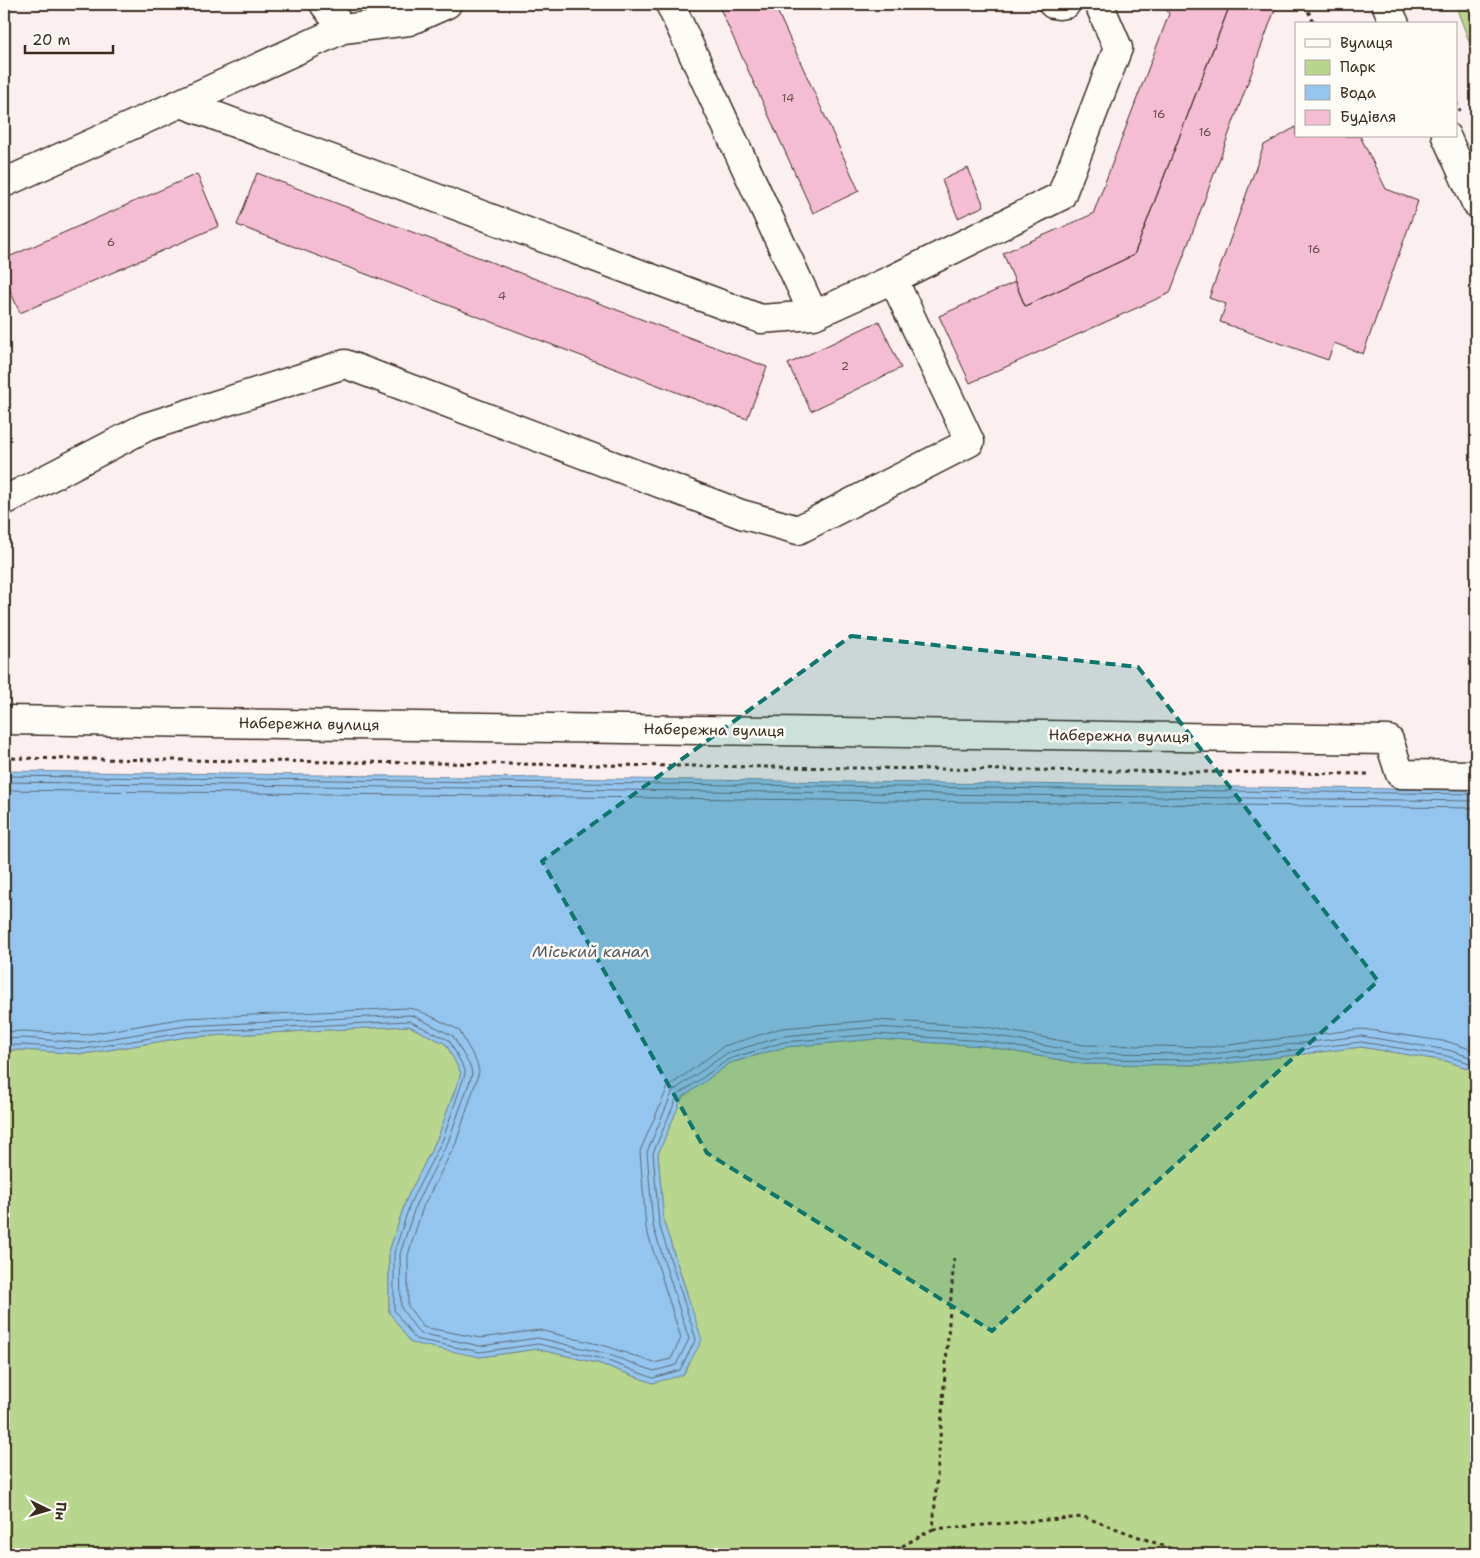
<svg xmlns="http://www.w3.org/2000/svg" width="1480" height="1558" viewBox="0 0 1480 1558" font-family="'Shantell Sans',sans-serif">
  <rect width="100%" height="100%" fill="#fbeff0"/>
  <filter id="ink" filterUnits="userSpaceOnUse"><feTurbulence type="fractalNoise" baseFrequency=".02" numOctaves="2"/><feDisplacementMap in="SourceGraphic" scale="10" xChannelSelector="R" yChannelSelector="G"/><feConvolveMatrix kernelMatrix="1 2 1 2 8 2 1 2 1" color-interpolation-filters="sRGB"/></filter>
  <g filter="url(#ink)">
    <path fill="#b9d68e" stroke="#7a8056" d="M1455,4h21v56z
      M409,1026l37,18 15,29 -23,64 -32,63 -17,52v60l91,45 57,-8 64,15 52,19 34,-90 -23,-70 -6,-69 24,-56 48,-35 55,-16 91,-8 108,7 98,18 130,1 149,-18 85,14 30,10v483h-1472v-504h19l61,4 103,-17z"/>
    <path fill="#93c5ef" stroke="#70879b" d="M4,771l1472,19v281l-30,-10 -85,-14 -149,18 -130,-1 -98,-18 -108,-7 -91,8 -55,16 -48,35 -24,56 6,69 38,117 -19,35 -30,8 -52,-19 -64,-15 -57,8 -69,-14 -22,-31v-60l17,-52 32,-63 23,-64 -15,-29 -37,-18 -222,11 -103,17 -61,-4h-19z"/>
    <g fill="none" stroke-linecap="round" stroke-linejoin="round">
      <path stroke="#5e6872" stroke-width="1" d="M4,776l1472,18
        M4,782l1472,19
        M4,790l1472,18
        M4,1032l20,-1 60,4 101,-17 223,-10 10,2 41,20 18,33 2,9 -23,71 -33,64 -15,48v51l15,21 57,11 59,-8 67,16 48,17 17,-4 10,-21 -35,-110 -6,-77 28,-64 56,-41 58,-18 94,-8 111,7 97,18 127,2 151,-18 87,13 27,9
        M4,1039l20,-1 60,5 102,-17 223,-11 5,1 39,20 18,32 1,7 -24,67 -32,62 -16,50 1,54 18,25 61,13 58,-8 66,15 50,18 22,-6 13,-26 -36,-113 -6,-74 26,-61 54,-38 57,-17 92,-9 110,7 97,19 128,1 150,-18 87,14 28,9
        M4,1045h19l61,4 103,-17 222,-11 40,19 16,30v4l-22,65 -32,62 -17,52v57l21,29 65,13 58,-8 65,15 50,19 27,-8 16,-31 -37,-115 -6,-71 25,-58 51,-36 55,-17 92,-8 109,7 98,18 129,1 149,-18 86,14 29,9"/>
    </g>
    <path fill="#f5bdd3" stroke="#3b2a1e" d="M718,4h56l85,187 -46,22z
      M1164,4h61l3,6 -94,245 -109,51 -22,-53 90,-39 76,-200z
      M1225,4h52l-107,289 -200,90 -31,-67 76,-34 10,24 109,-51 94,-245z
      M1296,127v9h64l26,53 32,12 -55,153 -29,-11 -6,17 -108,-38 6,-18 -17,-6 55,-153z
      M968,168l16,38 -26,12 -16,-38z
      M257,173l510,194 -20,52 -510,-194z
      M197,174l22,52 -199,87 -16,-36v-18z
      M879,321l22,47 -90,43 -23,-47z"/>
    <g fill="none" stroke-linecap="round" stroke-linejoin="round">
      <g stroke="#3b2a1e" stroke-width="31">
        <path id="minor" d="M324,4l19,25
          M670,4l144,311 79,-36 168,-83 57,-148 -19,-44
          M1053,4l6,1 7,-1
          M1386,4l9,20
          M181,103l162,-74 66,-8 38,-17
          M1446,136l30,67
          M4,183l177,-80 580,216 53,-4
          M4,501l142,-74 199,-63 396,150 57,16 172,-88 -77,-163
          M4,720l1385,20 11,34 76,1"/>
      </g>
      <path stroke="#3b2a1e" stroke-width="3" stroke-dasharray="4 4" stroke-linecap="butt" d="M1305,4l9,20
        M1456,102l4,9
        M4,758l1365,16
        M933,1529l151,-12 102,37
        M888,1554l45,-25 21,-271"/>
      <use href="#minor" stroke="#fdfcf7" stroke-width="28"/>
    </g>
  </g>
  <path fill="#0f766e" fill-opacity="0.2" stroke="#0f766e" stroke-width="4" stroke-dasharray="10 6" stroke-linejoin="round" d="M851,636l287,31 240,314 -386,350 -285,-178 -165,-292z"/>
  <g text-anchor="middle" stroke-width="5" stroke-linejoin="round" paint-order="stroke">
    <g font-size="12" fill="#6a4f4b">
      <text x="788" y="102">14</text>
      <text x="1159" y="118">16</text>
      <text x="1205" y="136">16</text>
      <text x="111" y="246">6</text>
      <text x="1314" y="253">16</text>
      <text x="502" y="300">4</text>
      <text x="845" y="370">2</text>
    </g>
    <g font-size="15" fill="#3b2a1e" stroke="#fdfcf7">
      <text transform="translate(309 724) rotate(1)" y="5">Набережна вулиця</text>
      <text transform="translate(714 730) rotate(1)" y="5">Набережна вулиця</text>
      <text transform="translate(1119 736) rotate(1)" y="5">Набережна вулиця</text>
    </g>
    <g font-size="16" font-style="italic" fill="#55585d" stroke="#fdfcf7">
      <text x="591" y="957">Міський канал</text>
    </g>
  </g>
  <rect width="1480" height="1558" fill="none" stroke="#fdfcf7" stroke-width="20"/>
  <rect x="10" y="10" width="1460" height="1538" fill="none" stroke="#3b2a1e" stroke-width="2" filter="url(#ink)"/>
  <rect x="1295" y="22" width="162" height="115" fill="#fdfcf7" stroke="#afa8a0"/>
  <rect x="1305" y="39" width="25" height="8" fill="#fdfcf7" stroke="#afa8a0"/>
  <text x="1340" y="48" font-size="15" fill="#3b2a1e">Вулиця</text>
  <rect x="1305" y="60" width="25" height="15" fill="#b9d68e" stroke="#afa8a0"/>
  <text x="1340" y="72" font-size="15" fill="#3b2a1e">Парк</text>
  <rect x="1305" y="85" width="25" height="15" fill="#93c5ef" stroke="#afa8a0"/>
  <text x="1340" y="98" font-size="15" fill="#3b2a1e">Вода</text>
  <rect x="1305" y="110" width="25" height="15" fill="#f5bdd3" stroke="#afa8a0"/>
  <text x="1340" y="122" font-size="15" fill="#3b2a1e">Будівля</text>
  <g transform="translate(48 1510) rotate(95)" stroke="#fdfcf7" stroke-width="4" paint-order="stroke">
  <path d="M0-4L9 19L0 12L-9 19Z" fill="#3b2a1e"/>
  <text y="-8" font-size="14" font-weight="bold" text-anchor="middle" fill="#3b2a1e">Пн</text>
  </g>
  <path d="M25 45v8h88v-8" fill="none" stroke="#3b2a1e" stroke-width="2.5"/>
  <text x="32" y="45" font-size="15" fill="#3b2a1e" stroke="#fdfcf7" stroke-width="4" paint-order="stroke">20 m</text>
</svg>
